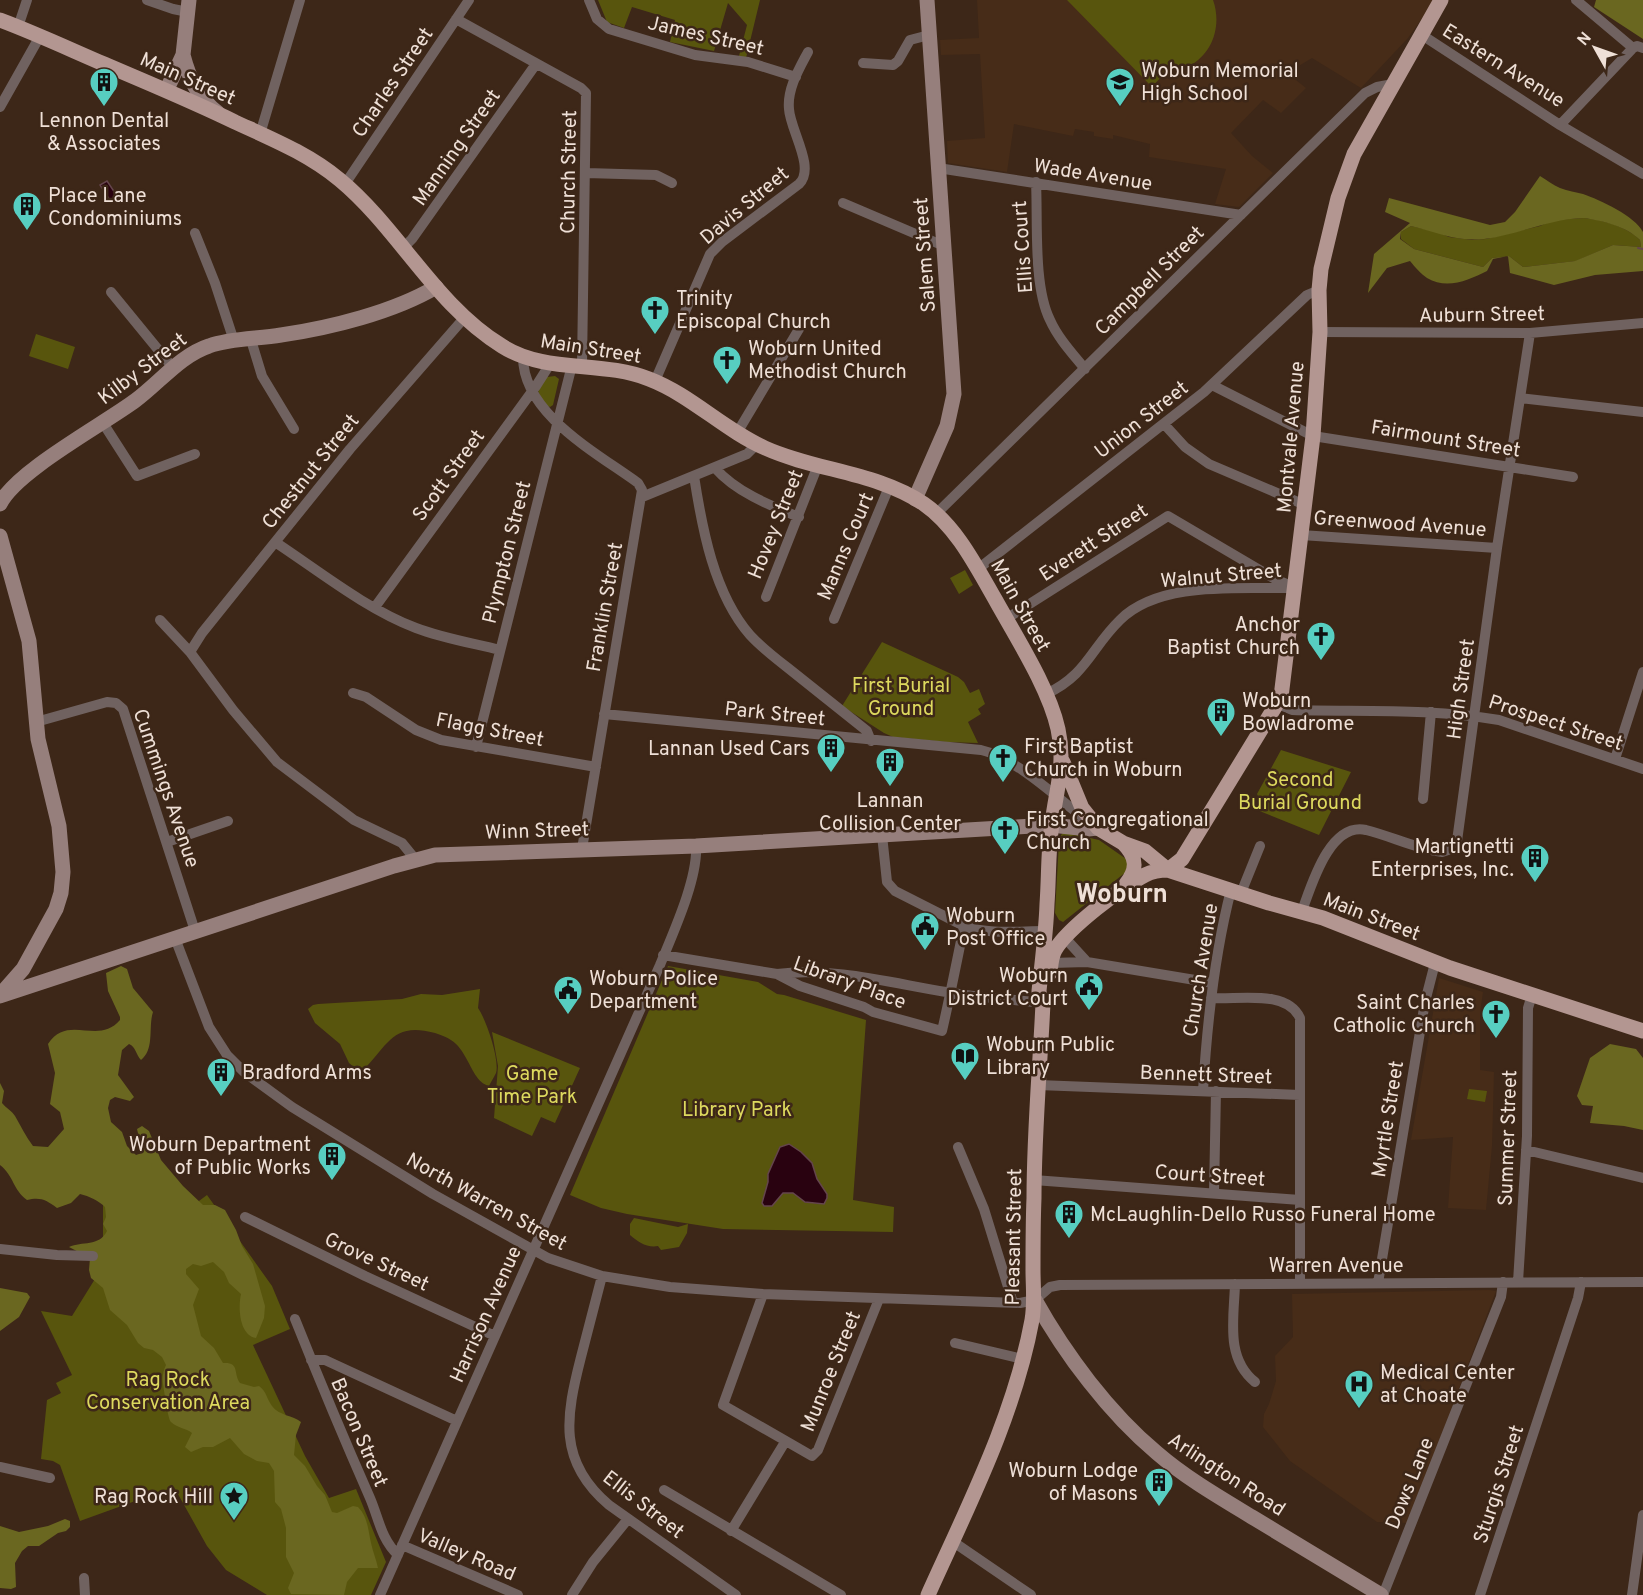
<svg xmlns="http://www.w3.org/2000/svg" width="1643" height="1595" viewBox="0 0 1643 1595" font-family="Overpass,sans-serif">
  <rect width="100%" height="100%" fill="#3d2718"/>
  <path fill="#472c18" d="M977,0h458l-27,38 -47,50 -49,-30 -25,15 19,15 -25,25 -18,-13 -32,33 21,23 21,17 -34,34 -24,-3 11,-35 -77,-12 1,-13 -37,-9v4l-19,-3v-4l-19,-3 -2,7 -59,-12 -7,48 -59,-9 -1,-22 38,-3 -5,-84 -39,1 -1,-15 39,-2z
    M1439,978l44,14 -3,21v57l14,2 -2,74 -6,64 -38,-2 5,-71 -42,3z
    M1489,1290l7,1 -88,232 -31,-1 -87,-61 -27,-34 1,-13 5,-10 7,-23 -1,-25 18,-19 -1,-43z"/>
  <path fill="#58550d" d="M598,0h162l-14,58 -7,-2 8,-31 -19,-22 -14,48 -44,-9 5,-22 -43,-13 -8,21 -17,-6z
    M1067,0h146c9,25 0,54 -24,66 -7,4 -16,4 -23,7 -5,3 -10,10 -14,14z
    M1584,218c19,2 42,8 56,22l1,7 -28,-2 -37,16 -53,6 -14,-11 -17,2 -9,9 -69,-18 -13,-10v-7l10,-6 26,6 12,5 23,3 14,-1 54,-13 14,-6z
    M36,334l39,13 -7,22 -39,-13z
    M555,376l4,3 -6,26 -3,2 -7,-3 -6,-16 10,-11z
    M965,570l8,15 -14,9 -9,-16z
    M882,642l76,35 6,5 6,11 9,-4 6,15 -7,5 3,5 -13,8 10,21 -32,-1 -53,-5 -9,-4 -42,-27z
    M1281,750l70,22 -32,63 -67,-27 6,-12 -1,-2z
    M1064,832l35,8 30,21 -3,11 -63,50 -4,-2 -4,-7 4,-71 2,-7z
    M668,966l90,16 19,12 7,1 82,25 -13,180 41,7 -1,25 -170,-3 -96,-15 -26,-6 -31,-13z
    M480,989l-2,19c8,11 22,52 18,65 -2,4 -5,9 -7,13 -12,-3 -17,-18 -23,-28 -8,-15 -15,-20 -31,-25 -43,-12 -47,13 -72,37l-8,-2 -6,-5 -9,-19 -25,-21 -7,-14 5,-4 5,-1 84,-5 19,-5 21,1z
    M492,1032l88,36 -25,55 -14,-6 -9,19 -38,-18 4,-52z
    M1469,1089l18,2 -2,11 -18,-3z
    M103,1189l61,38 43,-32 65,91 18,43 -37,16 52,111 24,42 27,-9 30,73 -15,33h-104l-41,-25 -19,-24 -33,-59 -94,34 -20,-56 -7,-4 -12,-2 6,-59 14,-7 -5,-10 16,-8 -31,-64 31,5 31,-50z
    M634,1218l44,9 10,-3 -1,9 -8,14 -18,3 -3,-4c-11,2 -20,-4 -28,-11v-11z"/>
  <path fill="#6a6720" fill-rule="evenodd" d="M1596,0h47v39l-49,-32z
    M1540,176c7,4 13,9 20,12 8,3 16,4 23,6 17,6 52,22 60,38v39l-48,4 -41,10 -44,-12 -2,-17 -15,3 -6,12c-18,9 -40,19 -60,7 -6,-4 -12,-11 -17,-17l-23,7 -19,25 6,-39 36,-31 -25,-11 4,-14 101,27 15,-3 10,-10zM1584,218c19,3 42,8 56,22l1,7 -28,-2 -38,16 -52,6 -14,-11 -17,2 -9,9 -69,-18 -14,-10 1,-7 10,-6c24,6 47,16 73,13 34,-4 64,-20 100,-21z
    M121,966l6,3 6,19 20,24c-5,15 2,37 -12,48 -5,-5 -5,-13 -12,-16l-7,6 -4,25 16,22 -4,4 -15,-4 -5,3 -2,8 3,14 11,10 5,14 9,9 6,-2v-3l-5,-21 5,-3 7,5 12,29 22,26 20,19h12l10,5 11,20 6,16 11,18 12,42 -1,12 -8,20c-17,-3 -18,-31 -15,-44l-12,-11 -5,-11 -11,-10 -12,4 -8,-2 -7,5v5l13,15 -6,16 8,31 13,12 9,15c17,-1 10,10 17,20l14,4 5,-1c8,6 7,12 13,20 7,10 21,9 29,16l-5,13 -2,20 11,11 12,20 8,9 7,17 5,1 16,-7 5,1c10,10 10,23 13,36 2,9 5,16 7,25h-20l-11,14 -3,13 -53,-1 -3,-6 6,-15 -8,-16v-29l-5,-19 -6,-7 -1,-31 -5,-8 -12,-2 -13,-7 -14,-16 -17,9h-10l-12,5 -6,-5 7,-14c-6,-5 -15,-5 -21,-11 -3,-2 -7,-32 -8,-38 -1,-6 0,-13 3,-19l-4,-8 -9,-7 -9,-2 -6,-5 -11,-18 -17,-15 -7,-22 -12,-10 -2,-8 1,-12 -21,-11c13,-6 30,0 38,-16l-4,-7 3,-7 -1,-10c-6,-6 -16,-11 -25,-13l-9,9 -14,5c-11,-8 -16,-11 -30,-8 -14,-10 -13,-24 -27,-35v-82l4,8 -2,12c4,5 10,8 13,13 6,10 11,21 18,30l15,1 16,-18 -4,-17 -10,-8 5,-31 -7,-29c20,-31 50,2 72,-24v-3l-12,-26 -2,-18z
    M1610,1044l26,5 7,9v72l-19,-4 -34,-3 3,-17 -11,-1 -5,-9 13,-38z
    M0,1288l27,5 3,4 -11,20 -19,14z
    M65,1519l5,2v6l-4,4 -8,2 -19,13h-11l-6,5 -7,12 1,24 -5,2 -11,-1v-62l19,6 29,-6z"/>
  <path fill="#290210" stroke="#64454c" stroke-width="1.5" d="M107,181l8,12 5,-3 3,4 -12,8 -11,-17z
    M789,1144l12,8 11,11 5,16 10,15v4l-3,6 -19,-2 -12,-9h-10l-11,13h-8l-2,-3 6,-21v-8l12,-27z"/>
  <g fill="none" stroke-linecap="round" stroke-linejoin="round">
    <path stroke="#64454c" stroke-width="2" d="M1638,248l5,1"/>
    <path stroke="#706260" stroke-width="10" d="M147,0l26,9 15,3
      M589,0l8,19 12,10 86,26 53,7 48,15
      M1576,0l57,48
      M456,19l125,69 5,5 -4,273
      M18,27l9,-27
      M1422,35l138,90 73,-77 4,-2 6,2
      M863,63l30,2 5,-4 12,-21 19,-5
      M0,107l40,-71
      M1560,125l83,49
      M260,134l40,-134
      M938,168l303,47
      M586,173l70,2 16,8
      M1036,182c2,39 -3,104 14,138 8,18 22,33 35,49
      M345,184l124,-184
      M843,203l101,43
      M195,233l20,50 19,58
      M403,248l9,-9 124,-175
      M111,292l63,77
      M1320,332l210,1 113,-10
      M251,340l11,36 32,53
      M523,357c0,57 74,96 115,126l4,7 -60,359
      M655,381l55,-127 12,-12 77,-58c17,-16 -9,-54 -10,-75 -2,-20 10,-40 19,-57
      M1212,385l101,51 260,41
      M1520,398l123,14
      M103,423l34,53 58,-22
      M1164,424l21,23 24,17 96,41
      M737,433l65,-109
      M715,468c21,24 54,37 84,49
      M694,476c8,52 20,118 56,159 11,12 25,23 38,33 26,21 53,42 79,63l4,10
      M642,497l105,-43 10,-10
      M936,514l429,-421 12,-6 16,-3
      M1301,535l196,13
      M275,542c44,29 91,67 141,86 26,10 56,15 84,22
      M978,569l226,-177 103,-97 12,-5
      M766,597l52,-132
      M375,607l161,-221 14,-22
      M834,619l55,-132
      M1006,619l162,-103 107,63 19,8
      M160,620l30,32 43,58 44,52 77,58 48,23 13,16
      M190,652l12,-19 148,-184 115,-132
      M353,693l13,4 50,33 25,10 155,27
      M1046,694c41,-19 45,-46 74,-74 39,-39 117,-31 168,-32
      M1278,704l14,6c69,2 139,-2 207,10l144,49
      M604,714l377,36c35,8 75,47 104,69
      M36,722l71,-20 9,1 7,6 72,222
      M476,747l96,-382
      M1615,759l28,-87
      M1423,799l8,-87
      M882,835l5,47 8,9 69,35c25,9 54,5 80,5
      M167,842l61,-21
      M1241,893l19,-47
      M1302,911c9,-24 27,-89 64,-81 25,6 50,19 76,22l9,-3 6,-8 40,-293 33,-215
      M964,926c-7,35 -14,70 -22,105l-69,-19 -9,-5 -64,-21 -23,-12c56,-7 114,9 169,18 32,6 65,7 97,11
      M175,938l34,89 18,28 17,17 48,35 141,87 115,64 54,18 68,11 93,7 257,9 15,-3 15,-13 10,-2 583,-3
      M1065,938l22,24 126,21
      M663,955l114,19
      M1051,963l36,-1
      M1211,998c27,2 76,-9 89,20v265
      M1038,1085l262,10
      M1203,1091c4,-68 11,-135 28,-201
      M958,1147l26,62 29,94
      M1526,1150l117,28
      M1034,1180l266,20
      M1214,1192l2,-101
      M245,1217l120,59 130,60
      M0,1249l57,6 36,1
      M602,1276c-7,27 -14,54 -21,81 -15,59 -24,104 28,148l127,90
      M1518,1282l9,-146 1,-128 4,-13
      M1378,1283l47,-281 10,-39
      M1235,1284c-1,34 -10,74 20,98
      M763,1294l-40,111 89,51 6,-6 61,-151
      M295,1319c24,60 49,120 75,179 9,21 11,41 28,57
      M955,1343l68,16
      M311,1360h14l132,61
      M0,1467l50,11
      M664,1490l177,105
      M731,1531l54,-89
      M952,1541l79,54
      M402,1545l116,50
      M84,1578l1,17
      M380,1595l280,-630c13,-32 38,-86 36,-119
      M572,1595l21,-33 35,-43
      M1383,1595l118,-298 2,-15
      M1480,1595l98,-297 3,-16
      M1632,1595l11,-80"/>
    <path stroke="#967f7c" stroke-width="15" d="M183,55c6,23 15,43 35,58
      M167,89l16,-34 6,-55
      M915,499l32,-73 7,-32 -27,-394
      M0,504c16,-33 104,-80 136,-104 23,-17 45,-45 73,-54 22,-8 49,-7 72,-11 49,-7 113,-23 155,-48
      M0,536l29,105 9,98 21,87 4,46 -2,21 -5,16 -33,60 -23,26
      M0,996l394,-130 41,-11 261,-9 355,-21 37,4 10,-1
      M1035,1300c30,54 74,113 122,153 29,25 62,44 95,64 43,26 86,52 129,78"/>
    <path stroke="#b39691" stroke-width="15" d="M0,20c35,13 69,29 104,44 44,19 88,37 131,58 37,17 74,32 105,58 59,49 95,125 162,166 44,28 99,14 147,33 42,16 75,51 116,69 51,23 112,24 159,56 32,22 52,62 71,95 21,38 54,89 63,130 8,36 -2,60 -6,95 -4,26 -3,53 -5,80 -1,29 -5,58 -8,87l1,8 3,4c-3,65 -9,130 -9,195 -1,24 -1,48 -1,72 0,17 2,33 -1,50 -18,97 -64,186 -104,275
      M1063,762l19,46 16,20 25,15 22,8 23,19 101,33 54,15 127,50 193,63
      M1123,843c14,14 15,26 3,41
      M1168,870l14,-11 99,-162 32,-261 7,-104 -1,-42 2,-21 17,-71 16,-44 87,-154
      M1050,973c1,-8 1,-16 5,-23 13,-22 67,-63 90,-75 8,-4 14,-5 23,-5"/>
  </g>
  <defs>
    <g id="building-pin" transform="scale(1.5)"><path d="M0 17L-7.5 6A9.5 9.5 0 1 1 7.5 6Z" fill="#57cec1" stroke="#3d2718"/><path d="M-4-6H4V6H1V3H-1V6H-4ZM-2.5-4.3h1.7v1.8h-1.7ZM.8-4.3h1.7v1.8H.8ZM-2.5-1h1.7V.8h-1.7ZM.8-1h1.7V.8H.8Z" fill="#111"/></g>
    <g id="school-pin" transform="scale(1.5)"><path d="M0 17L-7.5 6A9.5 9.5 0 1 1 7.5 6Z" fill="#57cec1" stroke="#3d2718"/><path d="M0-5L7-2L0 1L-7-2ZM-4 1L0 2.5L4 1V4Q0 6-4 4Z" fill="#111"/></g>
    <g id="church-pin" transform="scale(1.5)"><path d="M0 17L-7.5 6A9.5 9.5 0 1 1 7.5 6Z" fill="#57cec1" stroke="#3d2718"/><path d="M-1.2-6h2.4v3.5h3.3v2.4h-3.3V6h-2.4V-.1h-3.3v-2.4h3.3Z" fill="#111"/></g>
    <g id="civic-pin" transform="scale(1.5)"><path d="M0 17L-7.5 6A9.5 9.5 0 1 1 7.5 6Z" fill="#57cec1" stroke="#3d2718"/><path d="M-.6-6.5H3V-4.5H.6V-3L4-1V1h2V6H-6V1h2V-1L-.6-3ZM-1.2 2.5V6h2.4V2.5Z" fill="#111"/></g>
    <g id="library-pin" transform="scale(1.5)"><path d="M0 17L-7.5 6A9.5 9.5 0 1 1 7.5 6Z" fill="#57cec1" stroke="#3d2718"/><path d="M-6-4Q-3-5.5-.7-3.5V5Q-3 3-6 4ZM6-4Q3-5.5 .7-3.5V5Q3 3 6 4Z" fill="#111"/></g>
    <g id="hospital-pin" transform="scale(1.5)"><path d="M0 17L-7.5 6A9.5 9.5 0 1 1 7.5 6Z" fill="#57cec1" stroke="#3d2718"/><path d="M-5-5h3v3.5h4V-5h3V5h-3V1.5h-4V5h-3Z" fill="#111"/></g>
    <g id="sight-pin" transform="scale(1.5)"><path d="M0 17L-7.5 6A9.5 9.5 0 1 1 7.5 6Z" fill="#57cec1" stroke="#3d2718"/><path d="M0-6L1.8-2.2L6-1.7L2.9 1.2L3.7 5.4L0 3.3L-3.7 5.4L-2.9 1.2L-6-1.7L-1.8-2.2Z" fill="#111"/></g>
  </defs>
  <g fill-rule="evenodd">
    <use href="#building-pin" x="104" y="82"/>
    <use href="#school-pin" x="1120" y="82"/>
    <use href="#building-pin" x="27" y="206"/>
    <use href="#church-pin" x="655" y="310"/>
    <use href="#church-pin" x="727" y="360"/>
    <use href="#church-pin" x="1321" y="636"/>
    <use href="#building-pin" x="1221" y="712"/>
    <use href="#building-pin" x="831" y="748"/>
    <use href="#church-pin" x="1003" y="758"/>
    <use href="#building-pin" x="890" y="762"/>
    <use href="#church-pin" x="1005" y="830"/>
    <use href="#building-pin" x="1535" y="858"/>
    <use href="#civic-pin" x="925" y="926"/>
    <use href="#civic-pin" x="1089" y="986"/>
    <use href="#civic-pin" x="568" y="990"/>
    <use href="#church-pin" x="1496" y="1014"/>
    <use href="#library-pin" x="965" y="1056"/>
    <use href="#building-pin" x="221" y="1072"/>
    <use href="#building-pin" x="332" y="1156"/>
    <use href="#building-pin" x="1069" y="1214"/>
    <use href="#hospital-pin" x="1359" y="1384"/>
    <use href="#building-pin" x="1159" y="1482"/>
    <use href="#sight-pin" x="234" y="1496"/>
  </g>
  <g text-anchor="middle" stroke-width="5" stroke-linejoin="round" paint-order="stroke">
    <g font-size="20" fill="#efe0d7" stroke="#3d2718">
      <text transform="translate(706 35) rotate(13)" y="7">James Street</text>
      <text transform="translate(1504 65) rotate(32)" y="7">Eastern Avenue</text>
      <text transform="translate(188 78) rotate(24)" y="7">Main Street</text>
      <text transform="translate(392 82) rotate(-56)" y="7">Charles Street</text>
      <text transform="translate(456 147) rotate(-55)" y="7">Manning Street</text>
      <text transform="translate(568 172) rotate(-89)" y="7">Church Street</text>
      <text transform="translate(1093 174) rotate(9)" y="7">Wade Avenue</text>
      <text transform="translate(744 205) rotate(-40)" y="7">Davis Street</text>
      <text transform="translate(1022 247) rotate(-94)" y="7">Ellis Court</text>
      <text transform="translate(924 255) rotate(-94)" y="7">Salem Street</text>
      <text transform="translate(1149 280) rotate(-45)" y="7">Campbell Street</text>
      <text transform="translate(1482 314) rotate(-1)" y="7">Auburn Street</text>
      <text transform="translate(591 348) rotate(9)" y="7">Main Street</text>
      <text transform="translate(142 368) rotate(-37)" y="7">Kilby Street</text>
      <text transform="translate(1141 419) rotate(-38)" y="7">Union Street</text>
      <text transform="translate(1290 437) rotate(-85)" y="7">Montvale Avenue</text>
      <text transform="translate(1446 438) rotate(9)" y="7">Fairmount Street</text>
      <text transform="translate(310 471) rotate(-51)" y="7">Chestnut Street</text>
      <text transform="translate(448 475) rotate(-54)" y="7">Scott Street</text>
      <text transform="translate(1400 523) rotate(4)" y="7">Greenwood Avenue</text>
      <text transform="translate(775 524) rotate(-68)" y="7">Hovey Street</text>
      <text transform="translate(1093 542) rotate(-33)" y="7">Everett Street</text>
      <text transform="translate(845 546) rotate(-67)" y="7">Manns Court</text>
      <text transform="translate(506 552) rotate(-76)" y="7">Plympton Street</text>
      <text transform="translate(1221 575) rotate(-5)" y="7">Walnut Street</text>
      <text transform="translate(1021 605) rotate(61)" y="7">Main Street</text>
      <text transform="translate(604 607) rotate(-80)" y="7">Franklin Street</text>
      <text transform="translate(1460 689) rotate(-82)" y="7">High Street</text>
      <text transform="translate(775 713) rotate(6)" y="7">Park Street</text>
      <text transform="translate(1556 722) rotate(18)" y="7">Prospect Street</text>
      <text transform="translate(490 729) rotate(11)" y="7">Flagg Street</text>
      <text transform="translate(167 788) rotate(71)" y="7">Cummings Avenue</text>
      <text transform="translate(537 830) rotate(-2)" y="7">Winn Street</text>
      <text transform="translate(1372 916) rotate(21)" y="7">Main Street</text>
      <text transform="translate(1200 970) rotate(-81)" y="7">Church Avenue</text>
      <text transform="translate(850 982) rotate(20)" y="7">Library Place</text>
      <text transform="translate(1206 1074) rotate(2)" y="7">Bennett Street</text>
      <text transform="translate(1387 1119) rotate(-81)" y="7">Myrtle Street</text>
      <text transform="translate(1507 1138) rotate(-88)" y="7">Summer Street</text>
      <text transform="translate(1210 1175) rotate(4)" y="7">Court Street</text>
      <text transform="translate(487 1201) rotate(29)" y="7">North Warren Street</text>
      <text transform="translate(1013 1237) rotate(-89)" y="7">Pleasant Street</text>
      <text transform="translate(377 1261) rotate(25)" y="7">Grove Street</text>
      <text x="1336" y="1272">Warren Avenue</text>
      <text transform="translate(485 1314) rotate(-66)" y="7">Harrison Avenue</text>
      <text transform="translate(830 1371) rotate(-68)" y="7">Munroe Street</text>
      <text transform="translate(360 1432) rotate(67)" y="7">Bacon Street</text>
      <text transform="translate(1227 1474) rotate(33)" y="7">Arlington Road</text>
      <text transform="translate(1409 1483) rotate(-68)" y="7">Dows Lane</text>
      <text transform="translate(1498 1484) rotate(-72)" y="7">Sturgis Street</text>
      <text transform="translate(644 1504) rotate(38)" y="7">Ellis Street</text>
      <text transform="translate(467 1554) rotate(23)" y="7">Valley Road</text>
    </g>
    <g font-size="20" fill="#efe0d7" stroke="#3d2718" text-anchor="start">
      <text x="1141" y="77">Woburn Memorial<tspan x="1141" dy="23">High School</tspan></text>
      <text x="104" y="127" text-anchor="middle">Lennon Dental<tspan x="104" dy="23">&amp; Associates</tspan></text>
      <text x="48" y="202">Place Lane<tspan x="48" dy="23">Condominiums</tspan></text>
      <text x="676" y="305">Trinity<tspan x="676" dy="23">Episcopal Church</tspan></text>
      <text x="748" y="355">Woburn United<tspan x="748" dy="23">Methodist Church</tspan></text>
      <text x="1300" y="631" text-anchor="end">Anchor<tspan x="1300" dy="23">Baptist Church</tspan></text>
      <text x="1242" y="707">Woburn<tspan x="1242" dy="23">Bowladrome</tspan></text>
      <text x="1024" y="753">First Baptist<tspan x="1024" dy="23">Church in Woburn</tspan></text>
      <text x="810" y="755" text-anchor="end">Lannan Used Cars</text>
      <text x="890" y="807" text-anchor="middle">Lannan<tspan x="890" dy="23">Collision Center</tspan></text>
      <text x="1026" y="826">First Congregational<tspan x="1026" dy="23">Church</tspan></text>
      <text x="1514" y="853" text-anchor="end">Martignetti<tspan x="1514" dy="23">Enterprises, Inc.</tspan></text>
      <text x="946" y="922">Woburn<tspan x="946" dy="23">Post Office</tspan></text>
      <text x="1068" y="982" text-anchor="end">Woburn<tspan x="1068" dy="23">District Court</tspan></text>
      <text x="589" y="985">Woburn Police<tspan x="589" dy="23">Department</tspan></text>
      <text x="1475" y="1009" text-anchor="end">Saint Charles<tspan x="1475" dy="23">Catholic Church</tspan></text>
      <text x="986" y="1051">Woburn Public<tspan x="986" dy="23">Library</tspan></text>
      <text x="242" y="1079">Bradford Arms</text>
      <text x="311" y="1151" text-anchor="end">Woburn Department<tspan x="311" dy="23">of Public Works</tspan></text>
      <text x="1090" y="1221">McLaughlin-Dello Russo Funeral Home</text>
      <text x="1380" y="1379">Medical Center<tspan x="1380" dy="23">at Choate</tspan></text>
      <text x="1138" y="1477" text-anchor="end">Woburn Lodge<tspan x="1138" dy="23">of Masons</tspan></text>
      <text x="213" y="1503" text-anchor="end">Rag Rock Hill</text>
    </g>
    <g font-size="20" fill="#ddd95e" stroke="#3d2718">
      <text x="901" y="692">First Burial<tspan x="901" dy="23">Ground</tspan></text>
      <text x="1300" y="786">Second<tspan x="1300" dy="23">Burial Ground</tspan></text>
      <text x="532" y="1080">Game<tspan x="532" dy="23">Time Park</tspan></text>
      <text x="737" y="1116">Library Park</text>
      <text x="168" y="1386">Rag Rock<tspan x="168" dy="23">Conservation Area</tspan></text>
    </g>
    <g font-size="26" font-weight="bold" fill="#efe0d7" stroke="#3d2718">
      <text x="1122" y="902">Woburn</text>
    </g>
  </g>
  <g transform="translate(1595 48) rotate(310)" stroke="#3d2718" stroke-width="4.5" paint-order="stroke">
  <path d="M0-4.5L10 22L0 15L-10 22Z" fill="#efe0d7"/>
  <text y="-9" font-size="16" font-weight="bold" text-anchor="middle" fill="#efe0d7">N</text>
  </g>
</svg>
